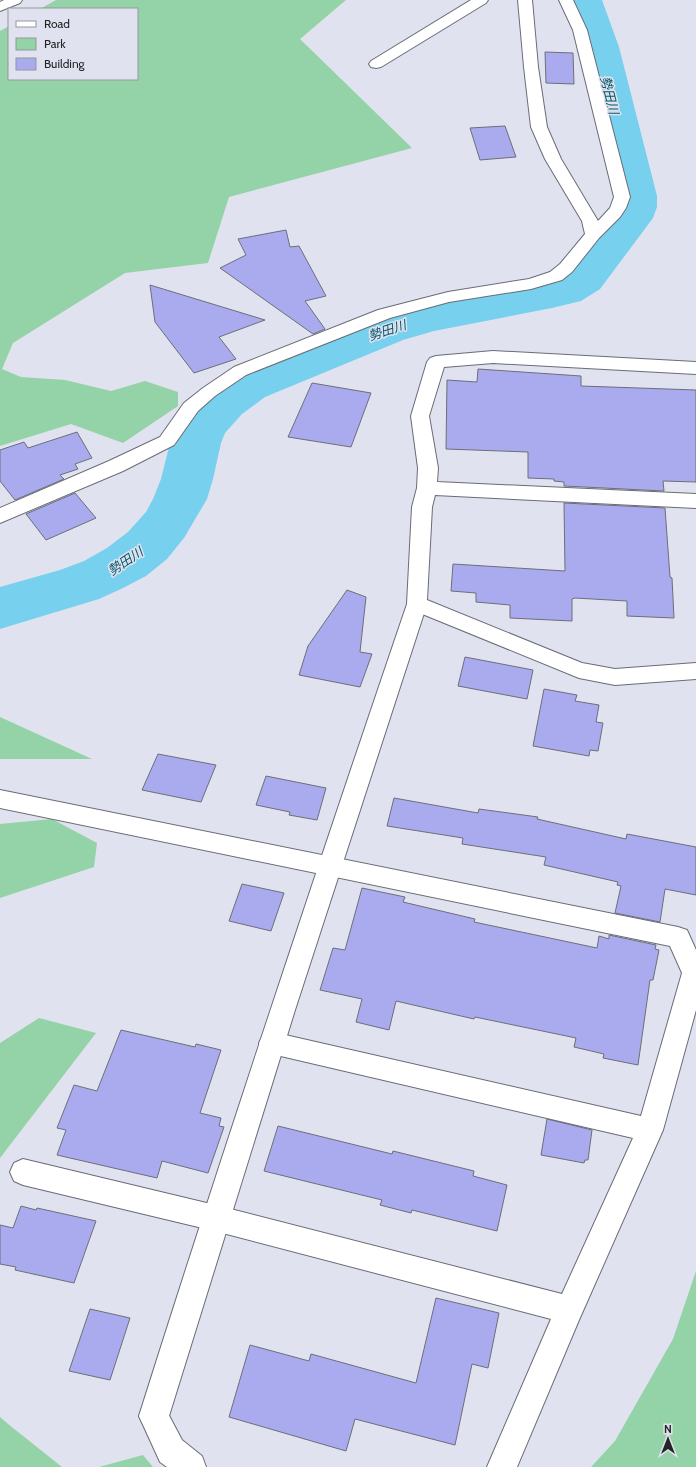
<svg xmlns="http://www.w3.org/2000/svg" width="696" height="1467" viewBox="0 0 696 1467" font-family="Cabin,'Noto Sans JP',sans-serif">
  <rect width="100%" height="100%" fill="#e0e3ef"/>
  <path fill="#94d2a7" d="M56,0h290l-46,39 112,109 -183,49 -21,66 -83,10 -112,70 -11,26 19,8 44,3 46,11 34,-10 33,11v14l-55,37 -52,-19 -71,22v-415l9,-5v53h128v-70h-97z
    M0,717l92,42h-92z
    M52,819l45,24 -3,24 -94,31v-74z
    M39,1018l57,15 -96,125v-115z
    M696,1271v196h-105l24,-26 58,-102z
    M0,1417l8,7 54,43h-62z
    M143,1455l10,12h-54z"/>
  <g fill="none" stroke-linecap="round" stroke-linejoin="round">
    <path fill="#76d0ee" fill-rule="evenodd" d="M564,0h38l17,47 38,149v11l-4,11 -53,71 -19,12 -29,7 -118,23 -31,9 -138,57 -23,17 -17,19 -4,10 -8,36 -6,20 -23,39 -17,21 -21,17 -23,12 -24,11 -99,30v-42l60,-17 24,-9 23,-13 21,-16 18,-20 7,-13 8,-20 9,-36 12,-23 18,-22 29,-23 140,-57 62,-16 117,-22 20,-11 41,-53 4,-9v-11l-34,-149z"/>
  </g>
  <path fill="#a9abee" stroke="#6d6e78" d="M545,52l28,1 1,31 -28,-1z
    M505,126l11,31 -36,3 -10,-32z
    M286,230l4,17 9,-1 27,50 -21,5 20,28 -12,5 -93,-66 26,-13 -8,-16z
    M150,285l115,35 -46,17 17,22 -42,14 -39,-51z
    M478,369l103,7v10l115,4v92l-33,-1 1,10 -100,-5v-4l-10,-1v-2l-26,-1v-26l-82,-3 1,-69 30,2z
    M312,383l59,10 -20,54 -63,-10z
    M77,432l15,26 -17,6 3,5 -18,6 4,4 -49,21 -15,-19v-31l24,-8 4,6z
    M75,493l21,25 -50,22 -20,-26z
    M564,503l101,5 5,69 2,1 2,40 -47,-2v-15l-52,-3 -3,1v22l-62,-3v-13l-34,-3v-9l-25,-2 2,-27 112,7z
    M347,590l19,7 -6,55 12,2 -12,33 -61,-12 9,-29z
    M465,657l68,13 -6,29 -69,-13z
    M544,689l33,6 -2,6 24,4 -3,17 7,1 -5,28 -8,-1 -1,6 -56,-10z
    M158,754l58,11 -15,37 -59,-12z
    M266,776l60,12 -9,32 -28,-5 1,-3 -34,-7z
    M394,798l84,15 1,-4 59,8 -1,2 89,20 1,-5 69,13v48l-31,-6 -5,33 -45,-9 6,-27 -4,-1 1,-3 -74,-17 2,-8 -84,-13 1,-6 -76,-12z
    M242,884l42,9 -13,38 -42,-10z
    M362,888l43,9 -2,5 72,17 -1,3 123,26 2,-12 10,3v-4l47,10 -1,4 4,1 -6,30h-3l-12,85 -35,-7 1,-4 -30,-7 2,-9 -101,-21 -1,2 -78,-18 -7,29 -33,-8 6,-23 -42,-9 13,-42 12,2z
    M121,1030l74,17 1,-3 25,6 -21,63 21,5 -2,8 5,1 -16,46 -46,-12 -5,17 -100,-23 9,-25 -9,-2 17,-43 23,6z
    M547,1119l45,11 -4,30h-3l-1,3 -43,-8z
    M278,1126l114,28 1,-3 81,20 -1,5 34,9 -10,46 -85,-21 -1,3 -31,-8 2,-5 -118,-29z
    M21,1206l15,4 1,-2 59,13 -22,62 -59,-13 1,-3 -16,-3v-39l13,3z
    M436,1298l63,15 -11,55 -16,-4 -17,81 -100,-26 -9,32 -117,-34 21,-72 59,16 2,-7 105,29z
    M90,1309l40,9 -20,62 -41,-9z"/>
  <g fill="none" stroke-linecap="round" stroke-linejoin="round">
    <g stroke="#696c76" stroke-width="2">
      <path id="street" d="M4,0h18l-2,3 -20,8v-9z
        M471,0h17l-2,3 -105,64 -5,1 -5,-1 -2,-3 2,-3z
        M518,0h14l6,67 9,60 14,32 37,62 12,-13 4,-11 -41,-167 -14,-30h14l14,30 43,167 -4,11 -6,9 -21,21 -27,34 -10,8 -31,9 -82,13 -59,16 -144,57 -31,21 -17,15 -24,34 -51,26 -123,52v-15l109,-47 51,-24 24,-34 19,-15 31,-21 144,-57 70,-18 81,-13 21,-7 10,-8 25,-30 -3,-13 -37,-62 -14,-32 -7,-60z
        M493,351l203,11v12l-203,-11 -49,4 -15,49 9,52 -1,14 259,12v14l-261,-13 -3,12 -5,93 155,63 33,6 81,-6v16l-81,6 -36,-7 -169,-69 -3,-5 5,-97 5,-19 1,-20 -7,-52 16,-54 3,-4 6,-2z
        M0,790l678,137 9,3 9,20v60l-33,120 -84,190 -62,147h-30l64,-148 -336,-88 -192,-46 -9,-4 -4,-9 4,-9 9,-4 192,46 347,89 71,-156 -361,-84 -9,-3 -4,-8 4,-8 9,-3 369,84 41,-143 -12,-27 -670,-138z
        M154,1401l10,5 18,34 20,16 4,11h-39l-7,-5 -21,-46 5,-10z"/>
    </g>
    <g stroke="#696c76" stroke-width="2">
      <path id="secondary" d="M417,597l7,2 3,5 -132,406 -126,406 -5,10 -10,5 -10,-5 -5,-10c86,-272 176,-542 268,-812l3,-5z"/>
    </g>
    <use href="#street" fill="#fff" fill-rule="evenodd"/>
    <use href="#secondary" fill="#fff" fill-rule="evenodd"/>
  </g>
  <g text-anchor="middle" stroke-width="3" stroke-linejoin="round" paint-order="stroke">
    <g font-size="13" font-style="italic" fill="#045569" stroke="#e0e3ef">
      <text transform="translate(610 95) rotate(76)" y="5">勢田川</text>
      <text transform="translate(387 330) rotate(-18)" y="5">勢田川</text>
      <text transform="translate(125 561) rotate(-34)" y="5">勢田川</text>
    </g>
  </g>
  <rect x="8" y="8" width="130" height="72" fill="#e0e3ef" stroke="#94979f"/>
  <rect x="16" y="21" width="20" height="6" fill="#ffffff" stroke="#94979f"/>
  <text x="44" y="28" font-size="12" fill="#222428">Road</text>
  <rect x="16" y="38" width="20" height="12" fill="#94d2a7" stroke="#94979f"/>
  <text x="44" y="48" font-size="12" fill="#222428">Park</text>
  <rect x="16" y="58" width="20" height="12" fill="#a9abee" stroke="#94979f"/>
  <text x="44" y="68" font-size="12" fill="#222428">Building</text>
  <g transform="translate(668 1439)" stroke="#e0e3ef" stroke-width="3" paint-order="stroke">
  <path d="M0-3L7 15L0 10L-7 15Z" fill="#222428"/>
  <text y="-6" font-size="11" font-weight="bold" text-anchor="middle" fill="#222428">N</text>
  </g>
</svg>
